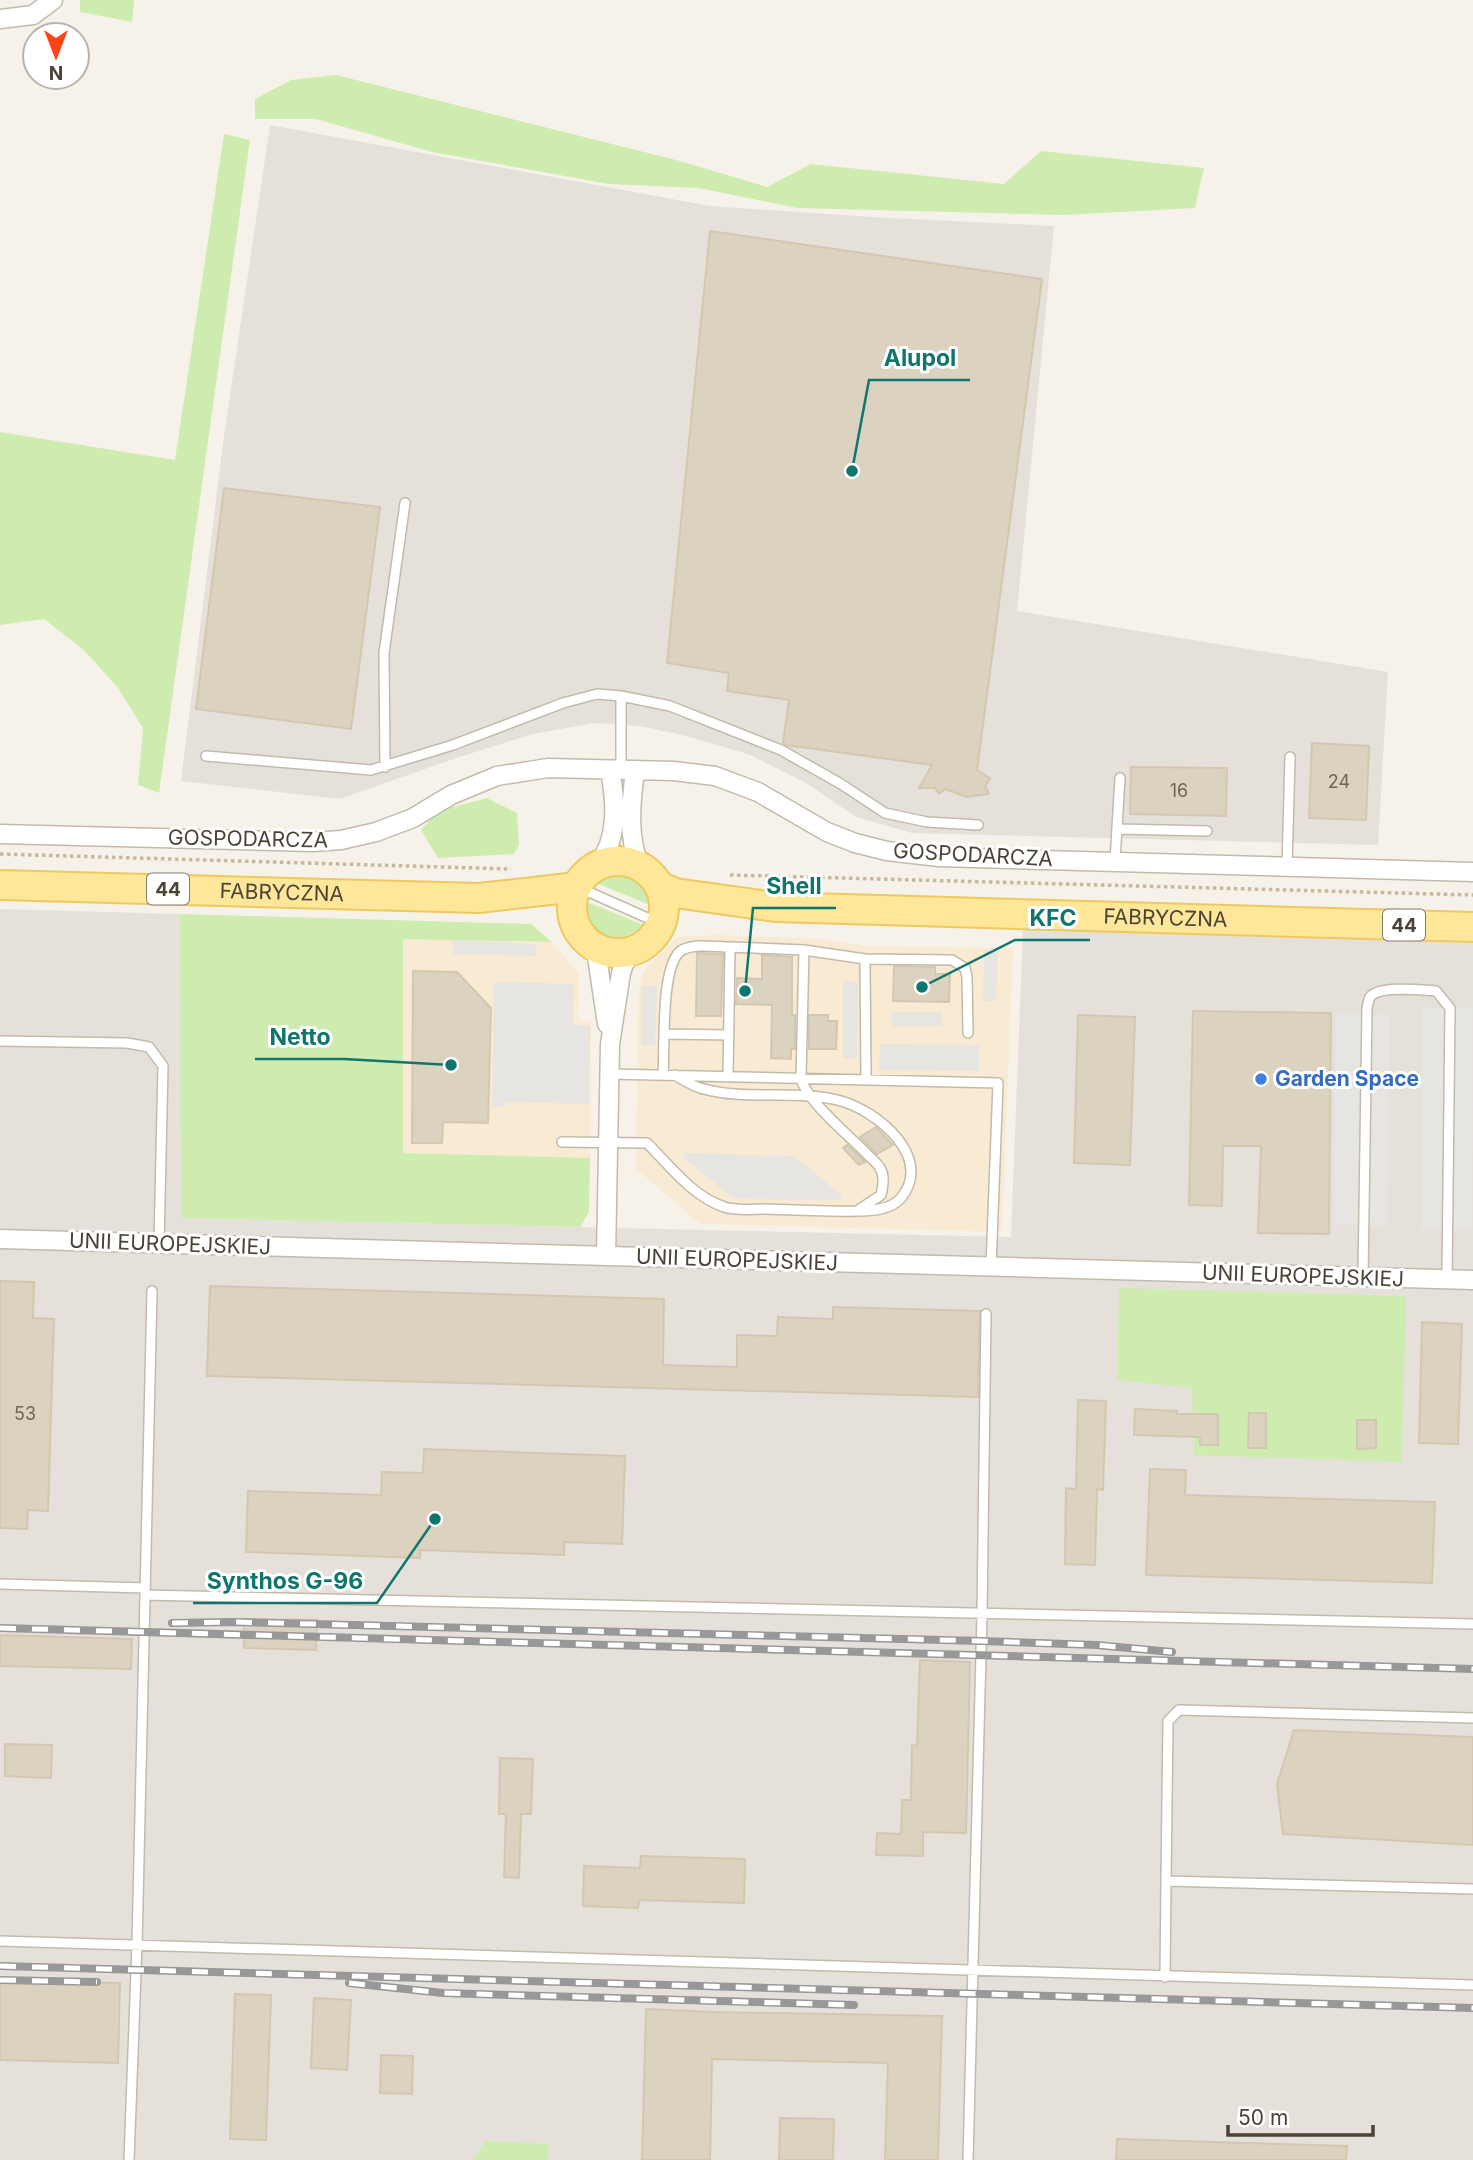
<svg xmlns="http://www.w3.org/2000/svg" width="1473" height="2160" viewBox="0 0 1473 2160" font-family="Inter,sans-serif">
  <rect width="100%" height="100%" fill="#f6f2e9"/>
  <path fill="#f8ead3" d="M717,935l104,4 44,7 148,2 -11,284 -301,-8 -65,-55 2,-174 5,-23 34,-35z
    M403,938l149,4 27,32 -1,45 13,2 -1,137 -187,-5z"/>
  <path fill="#e5e1da" d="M270,125l440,81 163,11 181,9 -37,385 371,61 -10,173 -466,-12 -56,-16 -48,-33 -60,-30 -66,-19 -42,-9 -46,-3 -61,11 -80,25 -113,40 -159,-18 42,-338z
    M0,909l180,5 2,304 829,19 12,-308 450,14v1217h-1473z"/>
  <path fill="#ceecaf" d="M80,0h54l-2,22 -52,-10z
    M336,75l340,85 91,27 44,-23 193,20 37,-33 163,17 -9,40 -131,7 -267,-7 -98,-20 -90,-4 -177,-32 -116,-33h-61v-20l36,-19z
    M224,134l26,6 -91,653 -21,-8 5,-57 -25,-40 -34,-38 -40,-31 -44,6v-193l175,28z
    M487,798l30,15 2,32 -5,9 -76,4 -17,-28 17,-19z
    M620,875c17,5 26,13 30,30l-54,-22 11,-6z
    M586,902h1l57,23c-24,22 -61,15 -58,-23z
    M180,914l351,10 21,18 -149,-3v214l187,5 -1,54 -9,15 -399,-9z
    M1119,1288l287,8 -4,166 -208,-7 -2,-67 -75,-8z
    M485,2141l64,3 -1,16h-75z"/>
  <path fill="#e7e5e1" d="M453,940l83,4 1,12 -84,-2z
    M984,950l14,1 -2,50h-13z
    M843,981l15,1 -1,76h-14z
    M494,982l80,2 -1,41 17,1 -1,78 -83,-2 -1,4h-13z
    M642,986h15l-2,59h-14z
    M1422,1008h51l-1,222h-51z
    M891,1012h51v14h-50z
    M1336,1014l54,1 -3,211 -54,-2z
    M880,1044l99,1v26l-100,-1z
    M684,1153l110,3 47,39v5l-107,-1 -50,-41z"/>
  <path fill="#dbd2c0" stroke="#d4c7b0" stroke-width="2" d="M710,231l332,48 -65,491 13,8 -5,8 4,8 -22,3 -22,-8 -6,5 -4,-6h-16l13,-23 -146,-20 -3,-2 6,-43 -62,-9 2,-18 -62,-10z
    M224,488l156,19 -29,222 -155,-20z
    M1312,743l57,3 -3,74 -57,-2z
    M1131,767l96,1 -1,48 -96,-2z
    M697,953l26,1 -2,62h-25z
    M762,955l30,2v58h3v34h-4v10l-20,-1 1,-53 -36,-1 1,-26 25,1z
    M894,966l41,1v7h15l-1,28 -56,-1z
    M413,971l44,1 34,36 -3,115 -45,-1 -1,21h-30z
    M1193,1011l138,2 -2,221 -71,-1 3,-87h-38l-1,60 -33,-1z
    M809,1015h19v6h9l-1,28h-27z
    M1078,1015l57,2 -5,148 -56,-2z
    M876,1127l17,18 -16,9 -17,-17z
    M847,1145l9,8 9,9 -6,3 -16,-17z
    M0,1281l34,1 -1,36 21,1 -6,192 -20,-1 -1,19 -27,-1z
    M210,1286l454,13 -1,66 74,2v-32l40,1 1,-19 55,2v-12l147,4 -2,86 -771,-21z
    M1422,1322l40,2 -4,120 -39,-1z
    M1078,1400l28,1 -3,89 -6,-1 -2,76 -30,-1 1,-76 10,1z
    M1135,1409l42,2v3h41v31h-18v-8l-66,-2z
    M1249,1413h17v35h-18z
    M1357,1420h19v28l-19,1z
    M424,1449l201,7 -3,88 -58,-2v13l-144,-5v8l-174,-6 2,-61 133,4 1,-23 41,1z
    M1150,1469l36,1 -1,25 250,7 -3,81 -286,-8z
    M244,1619l73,1 -1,30 -72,-2z
    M0,1635l132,4 -1,30 -131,-3z
    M920,1660l50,2 -4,171 -43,-1v24l-47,-1 1,-22 24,1 1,-34h9l1,-55 5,1z
    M1294,1730l179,7v108l-190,-11 -6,-50z
    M5,1744l47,1 -1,33 -46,-2z
    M500,1758l33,1 -2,55h-10l-2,64 -15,-1 2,-63h-7z
    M641,1856l104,3 -1,44 -105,-3 -1,8 -55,-2 1,-40 56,2z
    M0,1980l120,3 -2,80 -118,-3z
    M235,1994l36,1 -5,145 -36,-1z
    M314,1998l37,2 -4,70 -36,-2z
    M646,2009l68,3 228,4 -4,144h-53l3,-97 -176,-4 -2,101h-68z
    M381,2055l32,1 -1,38 -32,-1z
    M780,2118l54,1 -1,41h-54z
    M1117,2139l230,7 -1,14h-230z"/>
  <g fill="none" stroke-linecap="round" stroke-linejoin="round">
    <g stroke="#c2bbab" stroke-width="12">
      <path id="service" d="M206,756l165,14 82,-25 110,-42 34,-9 24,2
        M385,767l-1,-114 21,-150
        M621,770v-74l49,10 111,44 60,34 44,29 42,9 51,3
        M1118,829l89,2
        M1115,861l5,-83
        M1287,867l3,-110
        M580,888l81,36
        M730,947l74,3 61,9 87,1 13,8 2,9 1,56
        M804,950l-3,128c5,23 50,59 68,78 3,3 9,8 11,12 5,8 3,18 1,27l-21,14
        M865,959l1,120
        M666,1034l63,1
        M0,1041l127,2 22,4 14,19 -4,178
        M610,1074l388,9 -7,184
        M663,1075c2,-26 -3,-112 19,-125 13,-7 34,-3 48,-3l-2,130
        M562,1142l85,1c23,23 45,53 77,64 12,4 29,2 42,2 30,1 61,3 91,2 14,0 34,-1 44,-13 33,-41 -24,-87 -60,-97 -44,-12 -93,0 -137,-12 -10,-2 -20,-9 -29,-14
        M1363,1277l4,-269c1,-3 1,-7 3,-11 9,-12 52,-7 66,-6l14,17 -3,272
        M0,1584l145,4
        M145,1595l1328,29
        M1166,1881l2,-160 11,-11 294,8
        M0,1941l1473,44
        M1165,1977l1,-96 307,8
        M129,2160l8,-215 15,-654
        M968,2160l14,-546 4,-300"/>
    </g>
    <g stroke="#c2bbab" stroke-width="21">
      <path id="minor" d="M0,19l33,-4 20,-15
        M635,771c-4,32 -8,65 5,96
        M0,834l312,8 29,-2 35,-8 37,-14 38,-23 46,-19 51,-8 126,3 41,5 43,16 69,40 28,11 32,8 52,6 534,15
        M597,866c22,-27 19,-63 13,-96
        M590,943l7,14 10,67
        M0,1239l1473,41
        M606,1256l4,-212 11,-71 3,-9 10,-14"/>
    </g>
    <g stroke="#edc960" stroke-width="32">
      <g id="primary">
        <circle cx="618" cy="907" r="46"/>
        <path id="s1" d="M0,885l479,13 98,-11"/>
        <path id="s2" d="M659,886l16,7 101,14 697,20"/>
      </g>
    </g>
    <path stroke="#c5b89b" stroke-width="3.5" stroke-dasharray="3.5 3.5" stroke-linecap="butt" d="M0,854l511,15
      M730,875l743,20"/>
    <use href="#service" stroke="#fff" stroke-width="9"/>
    <use href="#minor" stroke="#fff" stroke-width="18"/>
    <use href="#primary" stroke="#ffe799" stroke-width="28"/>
    <g stroke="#989898" stroke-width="8">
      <path id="rail" d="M172,1623l62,-1 748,19 114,4 76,7
        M0,1628l1473,41
        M0,1966l1473,42
        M0,1980l97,2
        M349,1983l94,10 411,12"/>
    </g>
    <use href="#rail" stroke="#fff" stroke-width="5" stroke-dasharray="16" stroke-linecap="butt"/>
  </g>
  <circle fill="#3f7fe0" stroke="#fff" stroke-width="2.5" cx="1261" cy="1079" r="7"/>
  <g text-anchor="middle" stroke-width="6" stroke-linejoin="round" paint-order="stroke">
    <g font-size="18" fill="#6e6758">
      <text x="1339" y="788">24</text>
      <text x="1179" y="797">16</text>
      <text x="25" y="1420">53</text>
    </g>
    <g fill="#fff" stroke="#807b72" stroke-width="2">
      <rect x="147" y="873.5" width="42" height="31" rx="5"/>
      <rect x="1383" y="909.5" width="42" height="31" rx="5"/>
    </g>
    <g font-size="19" font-weight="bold" fill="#4a4336">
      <text x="168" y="896">44</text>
      <text x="1404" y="932">44</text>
    </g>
    <g font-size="21" fill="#4a4336" stroke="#fff">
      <text transform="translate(248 839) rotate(1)" y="7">GOSPODARCZA</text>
      <text transform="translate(973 855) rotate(3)" y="7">GOSPODARCZA</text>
      <text dy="7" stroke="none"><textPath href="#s1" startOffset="282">FABRYCZNA</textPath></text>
      <text dy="7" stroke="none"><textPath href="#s2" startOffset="509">FABRYCZNA</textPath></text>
      <text transform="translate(170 1244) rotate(2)" y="7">UNII EUROPEJSKIEJ</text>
      <text transform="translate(737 1260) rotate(2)" y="7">UNII EUROPEJSKIEJ</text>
      <text transform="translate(1303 1276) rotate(2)" y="7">UNII EUROPEJSKIEJ</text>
    </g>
    <g font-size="21" font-weight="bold" fill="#366cbe" stroke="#fff" text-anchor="start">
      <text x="1275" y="1086">Garden Space</text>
    </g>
  </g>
  <path fill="none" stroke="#0f766e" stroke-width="2.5" d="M852 471L869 380H970M745 991L753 908H836M922 987L1015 940H1090M451 1065L344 1059H255M435 1519L377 1603H193"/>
  <g fill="#0f766e" stroke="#fff" stroke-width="2.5">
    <circle cx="852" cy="471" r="7"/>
    <circle cx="745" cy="991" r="7"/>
    <circle cx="922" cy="987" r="7"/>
    <circle cx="451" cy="1065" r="7"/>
    <circle cx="435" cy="1519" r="7"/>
  </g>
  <g font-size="23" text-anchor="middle" font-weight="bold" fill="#0f766e" stroke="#fff" stroke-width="6" stroke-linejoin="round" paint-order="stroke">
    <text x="920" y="366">Alupol</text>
    <text x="794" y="894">Shell</text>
    <text x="1053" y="926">KFC</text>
    <text x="300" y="1045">Netto</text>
    <text x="285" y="1589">Synthos G-96</text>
  </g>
  <g transform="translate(56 56) rotate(180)"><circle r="33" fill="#ffffff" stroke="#b7b4af" stroke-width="2"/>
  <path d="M0-5L12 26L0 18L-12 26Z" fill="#ff4517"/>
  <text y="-10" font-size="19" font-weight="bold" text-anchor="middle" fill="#4a4336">N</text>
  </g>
  <path d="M1228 2125v10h145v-10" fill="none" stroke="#4a4336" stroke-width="3.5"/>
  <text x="1238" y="2125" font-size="21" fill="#4a4336" stroke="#ffffff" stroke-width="5" paint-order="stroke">50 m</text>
</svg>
